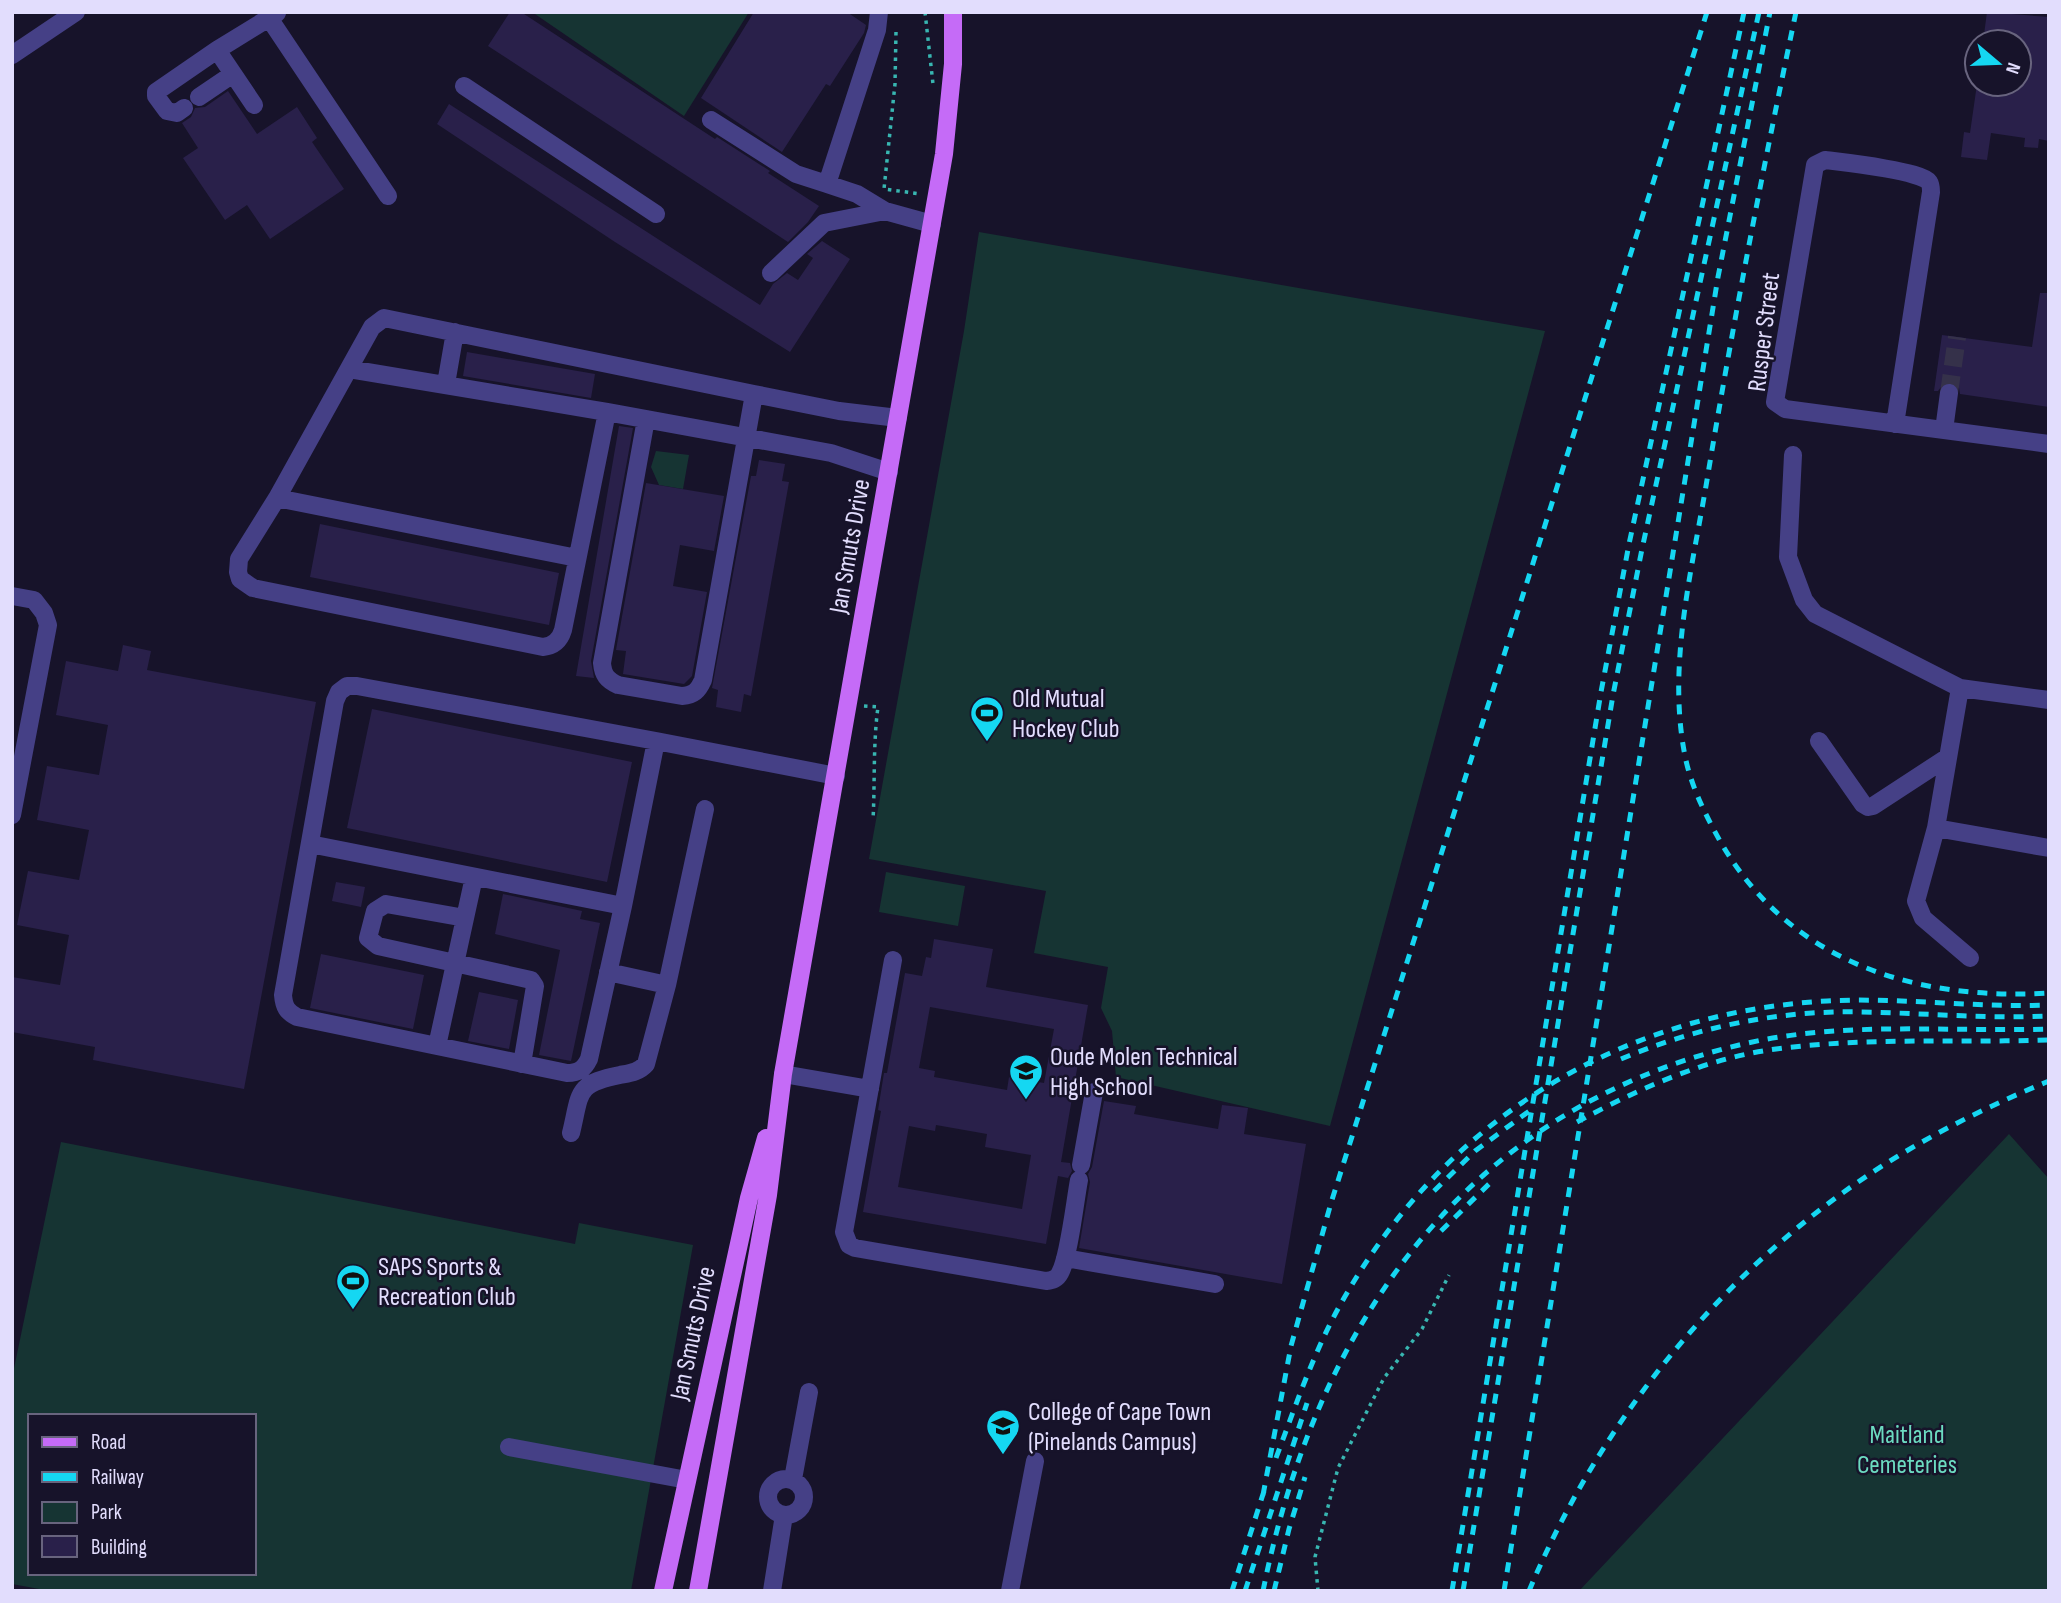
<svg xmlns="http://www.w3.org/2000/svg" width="2061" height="1603" viewBox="0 0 2061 1603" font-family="'Sofia Sans Condensed',sans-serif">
  <rect width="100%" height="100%" fill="#17132a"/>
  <path fill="#163433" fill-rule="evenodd" d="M532,12h217l-65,104z
    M979,232l566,99 -215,795 -214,-49 -4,-46 -11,-23 7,-41 -74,-14 12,-62 -177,-32 95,-528z
    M656,451l33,4 -6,34 -24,-4 -8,-18z
    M886,872l79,14 -7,40 -79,-14z
    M2009,1134l40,45v412h-470z
    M61,1142l514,102 4,-21 114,22 -62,346h-581l-38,-7v-206zM30,1416h224v157h-224z"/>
  <path fill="#29204a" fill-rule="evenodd" d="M510,12h11l194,127 2,-2 53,34 -2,2 51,33 -11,16 -20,20 -300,-196z
    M754,12h93l19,13 -2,8 -34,53 -4,-2 -44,68 -81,-54z
    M1987,12l62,5v124l-10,-2 -1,9 -14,-1 1,-9 -34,-5 -4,27 -26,-3 3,-25 6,1 7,-49h42v-42h-36z
    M228,91l29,43 40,-27 20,31 -5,4 32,47 -74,50 -23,-34 -22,15 -42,-62 15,-10 -16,-25 9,-6 4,-9 10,-1z
    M449,104l311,201 13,-21 14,-11 11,7 15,-22 -6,-4 15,-13 28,18 -60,93 -175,-110 -178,-118z
    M2040,293h9v114l-89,-13 -1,-6 -8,-6 -7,1 -6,8h-4l8,-56 90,12z
    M467,352l128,22 -4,24 -128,-22z
    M619,426l14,2 -42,233 3,17 -18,-2z
    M759,460l26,4 -3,17 7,1 -38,214 -7,-2 -3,18 -25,-5 2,-17 -6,-2 39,-212h5z
    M646,483l78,13 -10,55 -34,-6 -7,41 34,6 -15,84 -8,8 -61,-10 3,-23 -10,-1z
    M320,524l239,49 -10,52 -239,-48z
    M123,645l28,6 -4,19 169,32 -72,387 -151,-29 2,-13 -83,-15v-55l48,8 9,-50 -52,-10 11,-54 51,9 10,-50 -52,-10 10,-54 52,9 9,-50 -52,-10 10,-54 52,10z
    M372,709l260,53 -25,120 -260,-54z
    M336,882l29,5 -4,20 -29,-6z
    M503,894l79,17 -2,8 20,4 -29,138 -32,-6 21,-105 -65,-16z
    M934,939l59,10 -7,38 102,18 -27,157 9,1 2,8 -4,7 -10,-2 -12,68 -183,-32 18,-101 -3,-1 6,-37h3l18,-100 17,3 4,-19 5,1zM930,1007l124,22 -10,54 -35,-6 -2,13 -73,-13 1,-6 -16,-3zM936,1125l51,9 -2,13 46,8 -9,54 -124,-22 11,-61 26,5z
    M321,954l103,21 -11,54 -103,-21z
    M479,992l39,8 -9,49 -41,-8z
    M1104,1101l32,5 -2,8 84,15 4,-24 26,3 -4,26 62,10 -24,140 -203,-36 11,-66 -2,-8 4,-7z"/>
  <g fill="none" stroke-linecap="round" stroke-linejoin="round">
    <path stroke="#35314a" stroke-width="18" stroke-dasharray="18 9" stroke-linecap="butt" d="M1949,393l8,-56"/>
    <path stroke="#38b6b1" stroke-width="3.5" stroke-dasharray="3.5 5" stroke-linecap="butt" d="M925,12l8,72
      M896,32l-1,52 -11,105 37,5
      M864,706l14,1c-5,36 -3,76 -5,113
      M1318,1591l-3,-34 23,-89 46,-90 38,-49 27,-54"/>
    <path stroke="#454086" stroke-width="18" d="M879,12l-2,18 -50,154 30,10 28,17 47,13
      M269,18l119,178
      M217,50l37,55
      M12,55l64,-43
      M464,86l192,128
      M199,97l34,-23
      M184,108l-7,5 -10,-2 -11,-15v-4l61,-42 60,-37
      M711,120l85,54 31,10
      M771,273l53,-50 61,-12
      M349,369l258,43 224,41 58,19
      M446,384l9,-52
      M607,412l-44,218c-3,10 -9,16 -20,17l-290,-59 -13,-9 -2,-7 1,-13 38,-61 95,-171 12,-9 370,76 85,17 59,7
      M646,419l-44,244c1,12 5,17 16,22l64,11c12,-1 16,-5 21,-16l51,-286
      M1895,424l36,-232c0,-3 0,-7 -2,-10 -7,-11 -88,-20 -104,-22l-10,5 -40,237 10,7 264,35
      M1944,430l5,-37
      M1793,455l-5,102 16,43 11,14 145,74
      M277,498l300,60
      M12,596l22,4 10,13 4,12 -36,190
      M347,686h10l299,55 -33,165 -34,153c-5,10 -10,14 -22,14l-270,-56c-10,-5 -13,-10 -14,-22l52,-294 4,-9z
      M656,741l180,35
      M1819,741l44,63 5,3 5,-1 75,-49
      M1936,828l113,20
      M310,844l313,62
      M465,918l-79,-14 -11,7 -7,27 10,8 153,34 4,6 -13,78
      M1970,958l-47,-40 -7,-17 20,-73 24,-140 89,12
      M893,960l-49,272 5,13 6,3 191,33c7,-1 11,-2 14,-8 9,-16 15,-72 19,-93
      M608,972l59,13 38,-176
      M437,1046l37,-169
      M783,1074l87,15
      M571,1133c10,-41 4,-49 49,-58 10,-2 19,-3 26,-11l21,-79
      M1081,1165l13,-73
      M1065,1258l150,26
      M509,1447l178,33
      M768 1497a18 18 0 1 1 36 0a18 18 0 1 1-36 0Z
      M793,1479l16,-87
      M772,1591l12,-76
      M1010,1591l25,-130"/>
    <path stroke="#c56bf7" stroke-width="18" d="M663,1591l86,-393 17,-60
      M698,1591l70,-396 15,-121 161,-920 9,-90v-52"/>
    <path stroke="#15d7f2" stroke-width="5" stroke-dasharray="10 9" stroke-linecap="butt" d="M1796,12c-33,156 -63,311 -89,468 -15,90 -40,185 -22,276 6,30 20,58 35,85 70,122 196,160 329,152
      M1621,1059c76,-32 158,-49 240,-47 63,1 125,7 188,4
      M1577,1122c61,-33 130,-64 199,-73 91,-12 182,-6 273,-9
      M1434,1191l41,-40 61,-45
      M1441,1231l50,-49
      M1276,1458c21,-56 40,-113 71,-165 102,-176 277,-281 480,-292 74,-4 148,7 222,4
      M1263,1495l28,-149 40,-143 376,-1191
      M1232,1591l33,-103
      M1245,1591l62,-188
      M1263,1591c55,-275 212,-493 499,-551 94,-18 192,-8 287,-11
      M1274,1591l15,-62 16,-52
      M1452,1591l149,-899 28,-148 115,-532
      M1463,1591l150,-896 29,-146 117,-537
      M1504,1591l214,-1314 52,-265
      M1529,1591c77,-184 213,-345 386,-445 43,-25 88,-46 134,-65"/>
  </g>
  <defs>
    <g id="stadium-pin" transform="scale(1.75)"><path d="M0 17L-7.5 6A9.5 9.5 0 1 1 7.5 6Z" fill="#15d7f2" stroke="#17132a"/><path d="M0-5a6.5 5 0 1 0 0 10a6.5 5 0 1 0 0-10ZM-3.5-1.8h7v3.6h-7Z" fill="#111"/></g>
    <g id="school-pin" transform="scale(1.75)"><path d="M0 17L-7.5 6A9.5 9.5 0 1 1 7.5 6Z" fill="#15d7f2" stroke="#17132a"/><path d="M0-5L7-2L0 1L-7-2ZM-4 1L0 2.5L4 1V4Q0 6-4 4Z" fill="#111"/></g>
    <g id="university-pin" transform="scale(1.75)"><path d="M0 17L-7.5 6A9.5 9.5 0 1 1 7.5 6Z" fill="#15d7f2" stroke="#17132a"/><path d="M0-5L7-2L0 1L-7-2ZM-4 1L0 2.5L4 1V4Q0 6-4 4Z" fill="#111"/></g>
  </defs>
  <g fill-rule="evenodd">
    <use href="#stadium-pin" x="987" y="713"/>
    <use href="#school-pin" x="1026" y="1071"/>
    <use href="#stadium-pin" x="353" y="1281"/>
    <use href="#university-pin" x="1003" y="1426"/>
  </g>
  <g text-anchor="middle" stroke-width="5" stroke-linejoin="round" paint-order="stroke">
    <g font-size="26" fill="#e2ddfd" stroke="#17132a">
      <text transform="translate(1763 332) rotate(-83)" y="9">Rusper Street</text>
      <text transform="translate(849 546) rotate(-80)" y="9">Jan Smuts Drive</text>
      <text transform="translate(692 1333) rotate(-78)" y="9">Jan Smuts Drive</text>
    </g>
    <g font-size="26" fill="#e2ddfd" stroke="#17132a" text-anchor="start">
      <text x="1012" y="707">Old Mutual<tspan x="1012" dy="30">Hockey Club</tspan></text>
      <text x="1050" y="1065">Oude Molen Technical<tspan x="1050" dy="30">High School</tspan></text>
      <text x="378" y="1275">SAPS Sports &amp;<tspan x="378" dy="30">Recreation Club</tspan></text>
      <text x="1028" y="1420">College of Cape Town<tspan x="1028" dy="30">(Pinelands Campus)</tspan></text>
    </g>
    <g font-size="26" fill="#6cdbc1" stroke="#17132a">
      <text x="1907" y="1443">Maitland<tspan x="1907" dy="30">Cemeteries</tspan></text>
    </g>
  </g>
  <rect width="2061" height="1603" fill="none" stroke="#e2ddfd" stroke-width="28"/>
  <rect x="28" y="1414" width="228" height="161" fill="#17132a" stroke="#68647e" stroke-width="2"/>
  <rect x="42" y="1437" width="35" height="10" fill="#c56bf7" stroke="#68647e" stroke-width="2"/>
  <text x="91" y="1449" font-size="21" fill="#e2ddfd">Road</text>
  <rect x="42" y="1472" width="35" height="10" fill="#15d7f2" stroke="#68647e" stroke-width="2"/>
  <text x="91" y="1484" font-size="21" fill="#e2ddfd">Railway</text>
  <rect x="42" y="1502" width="35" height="21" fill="#163433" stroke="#68647e" stroke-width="2"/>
  <text x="91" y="1519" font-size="21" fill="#e2ddfd">Park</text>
  <rect x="42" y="1536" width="35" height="21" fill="#29204a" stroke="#68647e" stroke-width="2"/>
  <text x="91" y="1554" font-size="21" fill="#e2ddfd">Building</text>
  <g transform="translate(1998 63) rotate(109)"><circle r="33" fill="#17132a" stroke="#68647e" stroke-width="2"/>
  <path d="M0-5L12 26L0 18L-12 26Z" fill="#15d7f2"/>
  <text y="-10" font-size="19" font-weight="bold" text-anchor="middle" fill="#e2ddfd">N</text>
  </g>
</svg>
